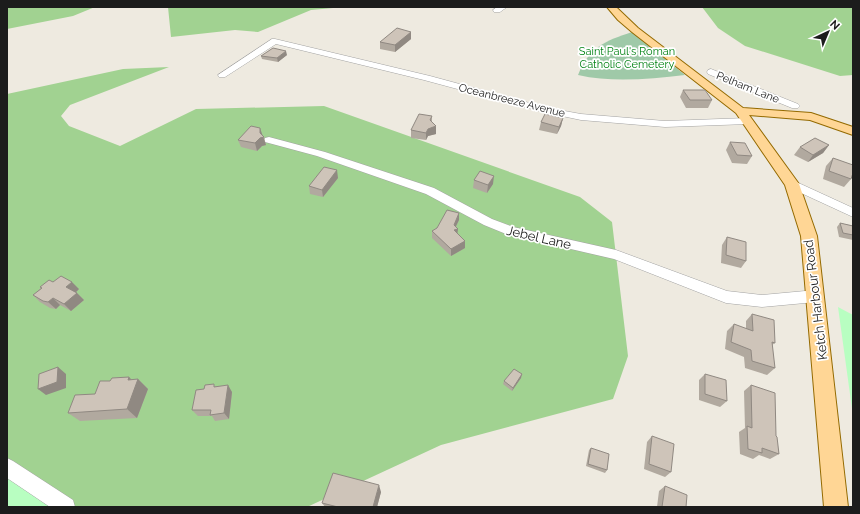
<svg xmlns="http://www.w3.org/2000/svg" width="860" height="514" viewBox="0 0 860 514" font-family="Raleway,sans-serif">
  <rect width="100%" height="100%" fill="#eeeae0"/>
  <path fill="#a1d291" d="M7,7h88l-22,9 -66,13z
    M168,7h176l-33,3 -53,22 -23,-2 -64,7z
    M702,7h151v68l-13,1 -95,-30 -27,-18z
    M169,67l-99,38 -9,11 8,10 51,20 76,-37 128,-3 256,91 32,25 16,134 -15,43 -172,46 -134,62h-300v-413l116,-25z"/>
  <path fill="#9fc9a8" d="M632,32l53,43c-36,4 -72,8 -107,0 11,-28 27,-34 54,-43z"/>
  <path fill="#b8fec1" d="M838,307l15,8v101z
    M7,466l60,41h-60z"/>
  <g fill="none" stroke-linecap="round" stroke-linejoin="round">
    <g stroke="#a3a3a3" stroke-width="1">
      <path id="minor" d="M497,7h10l-7,5h-6l-1,-2z
        M272,39h3l155,37 118,32 33,6 84,7 83,-3 5,3 -5,3 -83,3 -84,-7 -38,-8 -119,-32 -148,-36 -51,33h-6l-1,-2z
        M711,69l87,35 2,2 -2,2h-6l-84,-34 -1,-2 1,-2z
        M269,137l56,15 109,36 58,31 21,8 103,23 111,41 35,4 54,-5 5,2 2,4 -2,4 -5,2 -54,5 -36,-4 -112,-44 -108,-25 -22,-9 -58,-31 -109,-38 -52,-14 -1,-2 1,-2z
        M792,180l61,28v9l-65,-30 -2,-3 2,-3z
        M7,458l6,3 60,39 2,7h-25l-43,-29z"/>
    </g>
    <g stroke="#946a00" stroke-width="2">
      <path id="major" d="M607,7h9l22,21 105,80 68,5 42,14v8l-43,-15 -61,-5 50,69 18,52 31,271h-24l-23,-271 -16,-51 -49,-72 -104,-81 -14,-12z"/>
    </g>
    <use href="#minor" fill="#fff" fill-rule="evenodd"/>
    <use href="#major" fill="#ffd695" fill-rule="evenodd"/>
  </g>
  <path fill="#b1a99f" d="M411,32v7l-16,13 -15,-3v-7z
    M287,55l-9,7 -16,-3 -1,-3z
    M683,90l29,10 -4,8h-22l-6,-11z
    M432,116v6l4,12 -8,2 -2,4 -15,-2v-8z
    M563,118l-2,8 -4,8 -18,-4 2,-8z
    M263,136l1,1 2,8 -4,1 -5,5 -16,-4 -3,-7z
    M730,142l22,14 -5,8 -15,-1 -6,-13z
    M829,145l-6,8 -15,9 -14,-7 6,-8z
    M833,158l18,21 -7,8 -21,-8 3,-13z
    M338,178l-15,19 -13,-3 -1,-8z
    M474,180l19,4 -6,9 -14,-5z
    M459,213v7l-3,7 2,2 -1,4 8,8v7l-14,8 -19,-18v-7z
    M840,223l13,3v14l-14,-3 -2,-10z
    M727,237l19,24 -5,7 -20,-5 1,-18z
    M53,282l26,7 -3,3 8,8 -13,11 -11,-6 -4,4 -6,-1 -10,-6 -7,-7 8,-7 -1,-1z
    M752,314l23,29 -3,2 3,23 -8,7 -22,-7 -1,-11 -19,-8 2,-18 7,-7 12,5v-8z
    M705,374l22,27 -7,6 -21,-7v-20z
    M129,377l2,3 7,-1 10,10 -11,29 -57,3 -12,-8 27,-19 15,-13z
    M521,378l-9,13 -9,-7 1,-3z
    M751,385l25,51 3,18 -9,5 -11,-4 -6,4 -13,-5 -1,-22 6,-4 -1,-37z
    M216,386l16,6 -3,27 -14,2 -3,-5h-14l-6,-6 12,-21z
    M652,436l19,36 -6,5 -21,-8 3,-27z
    M591,448l16,22 -2,3 -19,-7 3,-16z
    M665,486l21,21h-29l2,-16z
    M381,492l-4,15h-52l-3,-4z"/>
  <path fill="#908982" d="M411,32v7l-16,13v-7z
    M286,51l1,4 -9,7 -1,-4z
    M563,118l-2,8 -4,8 2,-7z
    M436,126v8l-8,2 -2,4v-7l2,-4z
    M260,128l6,17 -4,1 -5,5 -2,-8 5,-10z
    M829,145l-6,8 -15,9 5,-7z
    M337,170l1,8 -15,19 -1,-7z
    M494,176l-1,8 -6,9 1,-8z
    M459,213v7l-6,12 1,-7z
    M458,229l-1,7 -3,-6z
    M465,241v7l-14,8v-7z
    M72,282l7,7 -6,6 -7,-8z
    M77,293l7,7 -13,11 -7,-7z
    M53,298l7,7 -4,4 -8,-7z
    M58,367l8,7v14l-20,7 -8,-6z
    M522,374l-1,4 -9,13 1,-3z
    M129,377l7,7 2,-5 10,10 -11,29 -10,-9 1,-29z
    M228,385l4,7 -3,27 -5,-6z
    M379,485l2,7 -4,15h-4z"/>
  <path fill="#cec4b9" stroke="#908982" d="M397,28l14,4 -16,13 -15,-3z
    M273,48l13,3 -9,7 -16,-2z
    M683,90h22l7,10h-22z
    M419,114l13,2 -2,4 6,6 -8,3 -2,4 -15,-3z
    M545,114l18,4 -4,9 -18,-5z
    M251,126l9,2v5l4,4 -4,1 -5,5 -17,-3z
    M815,138l14,7 -16,10 -13,-8z
    M730,142l15,1 7,13 -15,-1z
    M833,158l20,7v8l-2,6 -22,-8z
    M324,167l13,3 -15,20 -13,-4z
    M480,171l14,5 -6,9 -14,-5z
    M447,210l12,3 -5,12 4,4 -4,1 11,11 -14,8 -19,-18 5,-3z
    M840,223l13,3v9l-10,-2z
    M727,237l19,5v19l-20,-6z
    M61,276l11,6 -6,5 11,6 -13,11 -11,-6 -5,4 -5,-1 -10,-6 9,-7 -2,-1 9,-7 4,2z
    M752,314l22,6 1,23 -3,-1 3,26 -23,-7 -1,-11 -20,-8 3,-18 19,7z
    M58,367l-1,15 -19,7 1,-15z
    M514,369l8,5 -9,14 -9,-7z
    M705,374l21,6 1,21 -22,-7z
    M129,377l-1,3 10,-1 -11,30 -59,4 7,-18 20,-1 5,-13h10l2,-3z
    M214,384v3l14,-2 -4,28 -14,2 1,-5h-19l4,-20 8,-1 1,-4z
    M751,385l24,8 1,43 1,1 2,17 -17,-6v5l-14,-4 -1,-23 5,2z
    M652,436l22,8 -3,28 -22,-8z
    M591,448l18,6 -2,16 -19,-6z
    M333,473l46,12 -6,22h-35l-16,-4z
    M665,486l22,9 -1,12h-24z"/>
  <g text-anchor="middle" stroke-width="3.5" stroke-linejoin="round" paint-order="stroke">
    <g font-size="11" fill="#028213" stroke="#fff">
      <text x="627" y="55">Saint Paul's Roman<tspan x="627" dy="13">Catholic Cemetery</tspan></text>
    </g>
    <g font-size="11" fill="#1c1c1c" stroke="#fff">
      <text transform="translate(748 87) rotate(22)" y="4">Pelham Lane</text>
      <text transform="translate(512 100) rotate(14)" y="4">Oceanbreeze Avenue</text>
    </g>
    <g font-size="13" fill="#1c1c1c" stroke="#fff">
      <text transform="translate(539 237) rotate(13)" y="5">Jebel Lane</text>
      <text transform="translate(815 300) rotate(-97)" y="5">Ketch Harbour Road</text>
    </g>
  </g>
  <rect width="860" height="514" fill="none" stroke="#1c1c1c" stroke-width="16"/>
  <g transform="translate(828 32) rotate(44)" stroke="#ffffff" stroke-width="3" paint-order="stroke">
  <path d="M0-3L7 15L0 10L-7 15Z" fill="#1c1c1c"/>
  <text y="-6" font-size="11" font-weight="bold" text-anchor="middle" fill="#1c1c1c">N</text>
  </g>
</svg>
